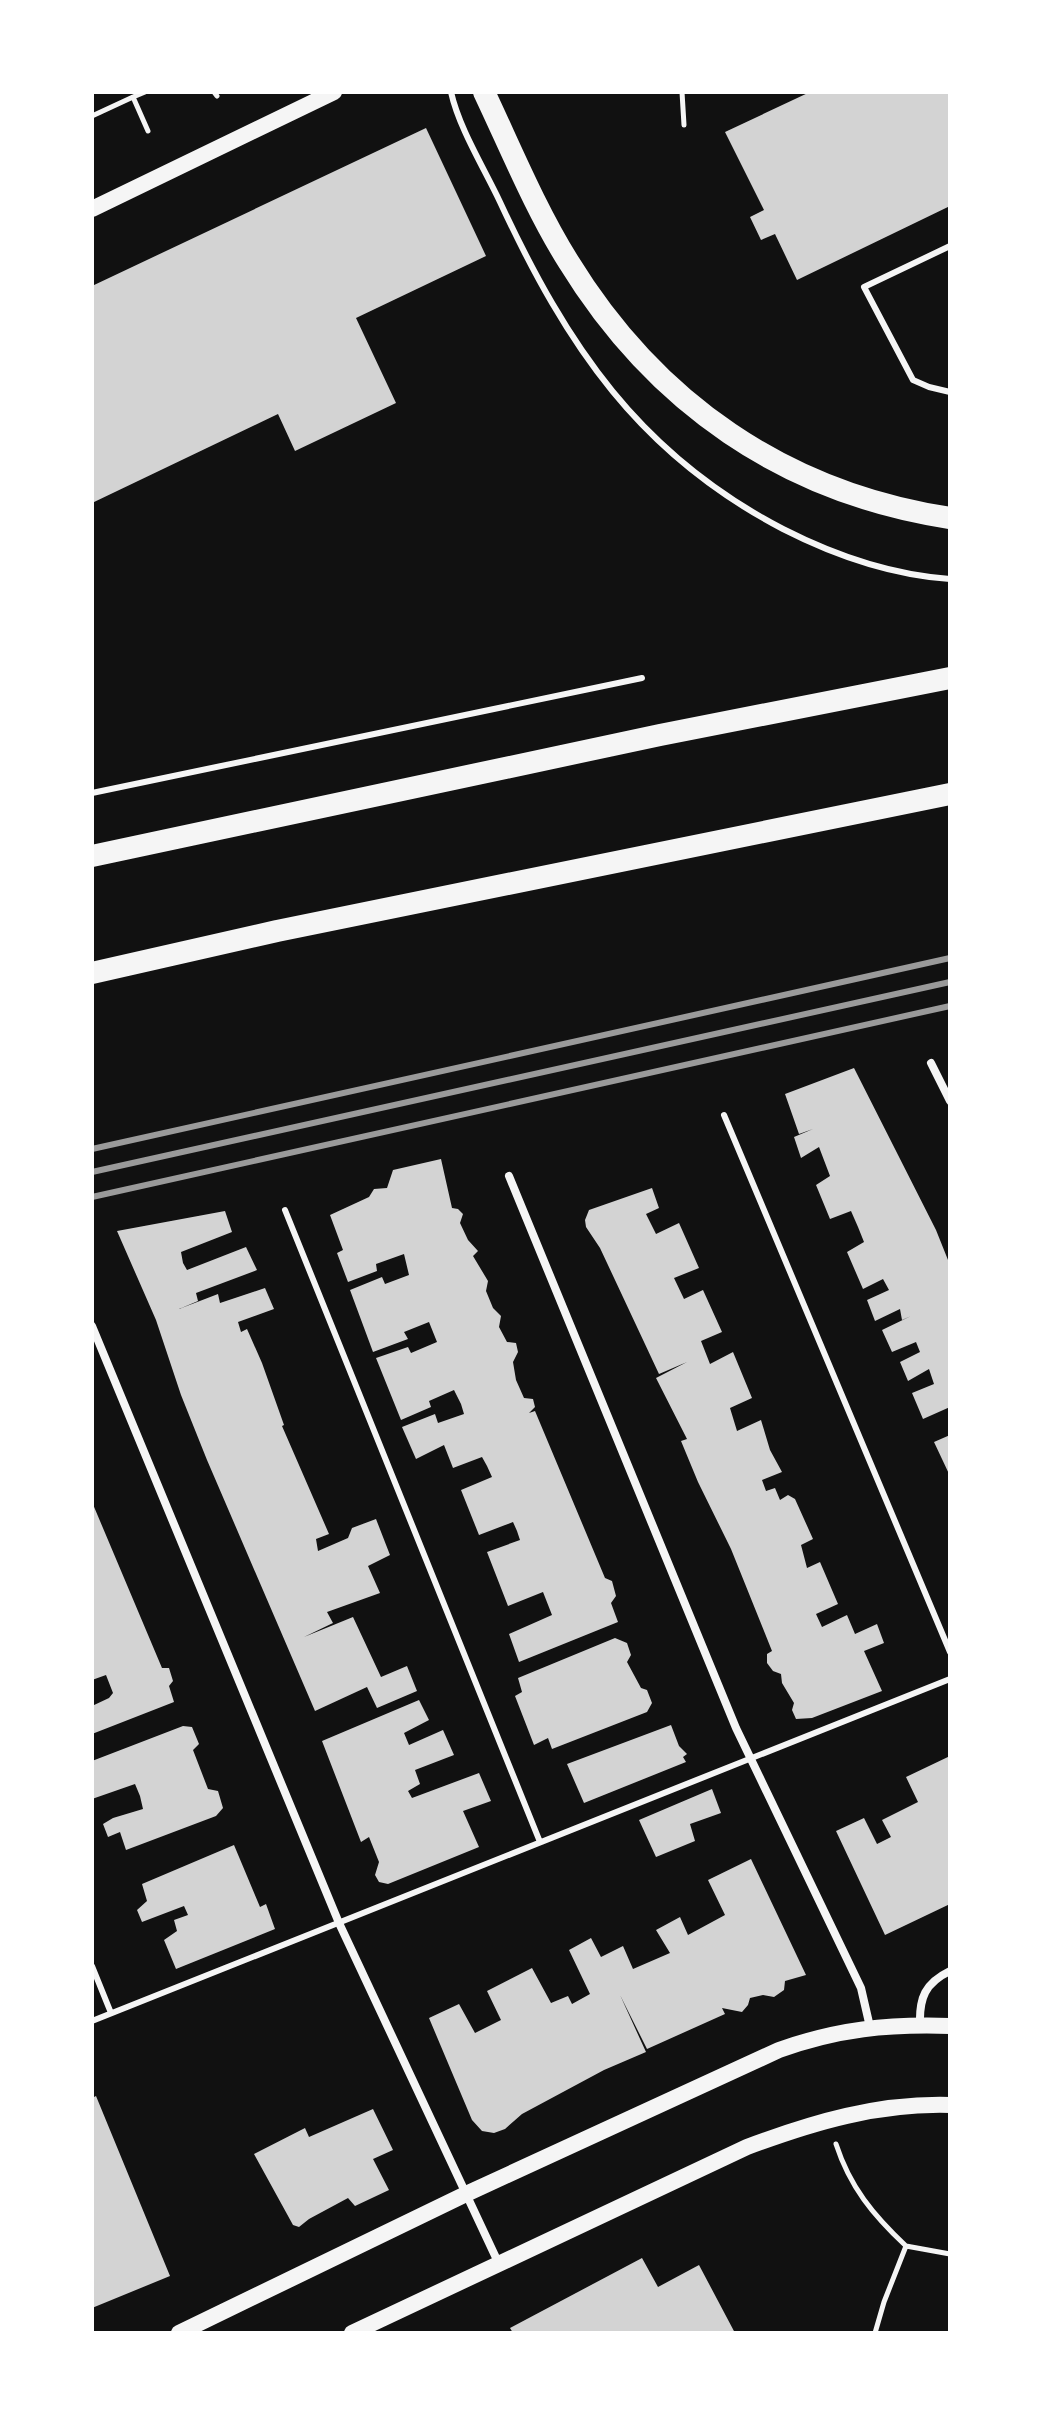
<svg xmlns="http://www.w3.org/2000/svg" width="1042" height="2425" viewBox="0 0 1042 2425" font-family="Barlow,sans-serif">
  <rect width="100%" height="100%" fill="#111"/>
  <path fill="#d3d3d3" d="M810,92h140v114l-153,74 -22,-46 -14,6 -11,-23 14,-7 -39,-78z
    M426,128l60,128 -130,62 40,85 -101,48 -17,-37 -186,89v-217z
    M854,1068l82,162 14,35v142l-27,12 -11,-26 22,-9 -5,-15 -21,12 -8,-19 20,-10 -4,-10 -24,10 -10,-22 29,-14 -9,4 -2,-11 -25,12 -8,-21 22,-10 -6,-11 -20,10 -16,-37 17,-10 -6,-15 -7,-16 -21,8 -14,-34 14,-9 -11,-29 -18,11 -7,-21 19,-8 -14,5 -14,-40z
    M441,1159l11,49 6,1 5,5 -3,9 8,17 10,11 -5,5 15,25 -2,10 7,17 8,8 -2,11 8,15 9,1 2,9 -5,10 3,18 8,18 9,1 2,8 -6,6 6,-2 70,167 7,3 4,15 -5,7 7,19 -99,40 -10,-28 43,-19 -9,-23 -35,14 -21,-54 33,-12 -3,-9 -4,-9 -34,13 -18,-45 31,-13 -5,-11 -5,-9 -29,11 -9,-23 -28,14 -14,-32 33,-13 3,9 26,-9 -3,-10 -7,-14 -25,11 2,6 -30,13 -25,-62 32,-11 3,6 26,-11 -8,-20 -25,10 4,7 -35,13 -23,-62 32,-13 3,7 24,-9 -5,-21 -28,10 1,7 -29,11 -11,-29 6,-3 -13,-35 39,-18 5,-8 13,-1 6,-18z
    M652,1188l7,20 -13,6 10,20 23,-11 20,45 -25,10 10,21 19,-9 19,42 -21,9 9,23 23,-12 19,46 -22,10 7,23 24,-11 9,30 12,22 -20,8 4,11 9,-3 5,12 8,-5 7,4 18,40 -12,6 6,23 13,-6 18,42 -22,10 6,13 25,-12 8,19 22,-10 7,19 -20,8 18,40 -70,27 -16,1 -4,-9 2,-7 -12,-20 -1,-9 -8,-3 -6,-8v-9l5,-3 -41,-102 -33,-67 -17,-41 6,-2 -31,-61 31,-16 -28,12 -59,-126 -14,-21 -1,-7 4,-10z
    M225,1211l7,21 -51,20 2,11 4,7 59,-23 11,23 -61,23 2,8 -19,8 39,-15 2,9 45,-15 9,21 -36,13 3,10 6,-3 15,34 22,62 -2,1 47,108 -13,5 2,12 30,-13 4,-10 24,-9 14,36 -22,11 12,27 -53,19 6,11 -29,14 49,-20 28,60 26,-11 10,25 -40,17 -10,-21 -52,24 -108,-251 -26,-65 -25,-75 -39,-89z
    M950,1435v41l-16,-34z
    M92,1502l70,166h7l4,13 -4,5 5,16 -82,32v-28l17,-8 4,-5 -7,-18 -14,5z
    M615,1638l12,5 4,12 -4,7 14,26 6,2 5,13 -5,9 -95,37 -4,-11 -14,7 -19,-49 7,-4 -4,-14z
    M419,1700l10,20 -25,13 5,12 34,-15 11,25 -39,15 5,14 -12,7 4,7 67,-25 12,28 -28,10 16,36 -91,37 -9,-2 -4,-7 4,-13 -10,-25 -8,5 -39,-101z
    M671,1725l8,21 8,8 -4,3 3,5 -102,41 -17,-39z
    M183,1726l9,1 7,17 -6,6 15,39 10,2 5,17 -7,8 -90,34 -6,-18 -12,5 -5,-13 10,-6 30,-9 -3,-13 -5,-12 -43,15v-38z
    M950,1756v148l-65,31 -49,-104 28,-13 13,26 14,-7 -9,-17 36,-18 -12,-25z
    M712,1789l9,24 -31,11 5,17 -39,16 -17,-37z
    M234,1845l26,62 6,-3 9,25 -99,40 -12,-29 13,-9 -3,-11 14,-5 -4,-9 -42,16 -5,-12 10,-9 -5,-17z
    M751,1859l55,116 -21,6 -1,9 -10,7 -11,-2 -13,3 -2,7 -6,7 -20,-4 3,6 -78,35 -27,-54 26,57 -42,18 -82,44 -17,15 -11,4 -12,-2 -10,-11 -43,-102 30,-14 16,29 26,-13 -14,-29 45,-23 19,35 17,-7 4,8 18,-10 -21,-44 22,-12 10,19 22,-11 10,23 37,-16 -14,-23 24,-13 8,18 37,-20 -17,-35z
    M96,2096l74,180 -78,32v-210z
    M373,2109l20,41 -20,9 16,31 -34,16 -7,-8 -39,21 -10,8 -6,-2 -39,-71 51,-26 4,9z
    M642,2258l16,29 41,-22 36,68h-222l-3,-5z"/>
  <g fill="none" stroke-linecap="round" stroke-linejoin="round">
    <path stroke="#f5f5f5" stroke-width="5" d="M214,92l3,4
      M682,92l2,33
      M133,97l12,-5
      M92,116l41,-19 15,34
      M836,2144c14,43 37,71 70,102l-22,56 -9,31
      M906,2246l44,8"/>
    <path stroke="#f5f5f5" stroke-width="6" d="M451,92c8,36 33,76 49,110 67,144 139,252 283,327 51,26 109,46 167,50
      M950,246l-86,41 49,93 16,7 21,5
      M92,793l550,-115
      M724,1115l226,537
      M285,1210l255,632
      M92,1966l19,47
      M92,2021l858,-342"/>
    <path stroke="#f5f5f5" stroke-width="8" d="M931,1063l19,38
      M509,1176l227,552 125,260 9,39
      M92,1326l247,597 159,339
      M920,2025c-1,-27 5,-42 30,-54"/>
    <path stroke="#f5f5f5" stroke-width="16" d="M92,209l242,-117
      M179,2333l287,-139 313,-144c59,-21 108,-26 171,-24
      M352,2333l395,-186c67,-25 131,-44 203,-42"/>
    <path stroke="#f5f5f5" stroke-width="22" d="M484,92c27,57 51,116 84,169 87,142 217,232 382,257
      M92,856l568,-121 290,-57
      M92,973l185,-42 673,-137"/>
    <path stroke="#9a9a9a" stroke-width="6" d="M92,1149l858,-191
      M92,1172l858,-190
      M92,1197l858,-191"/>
  </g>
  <rect width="1042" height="2425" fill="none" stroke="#ffffff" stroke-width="188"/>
</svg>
